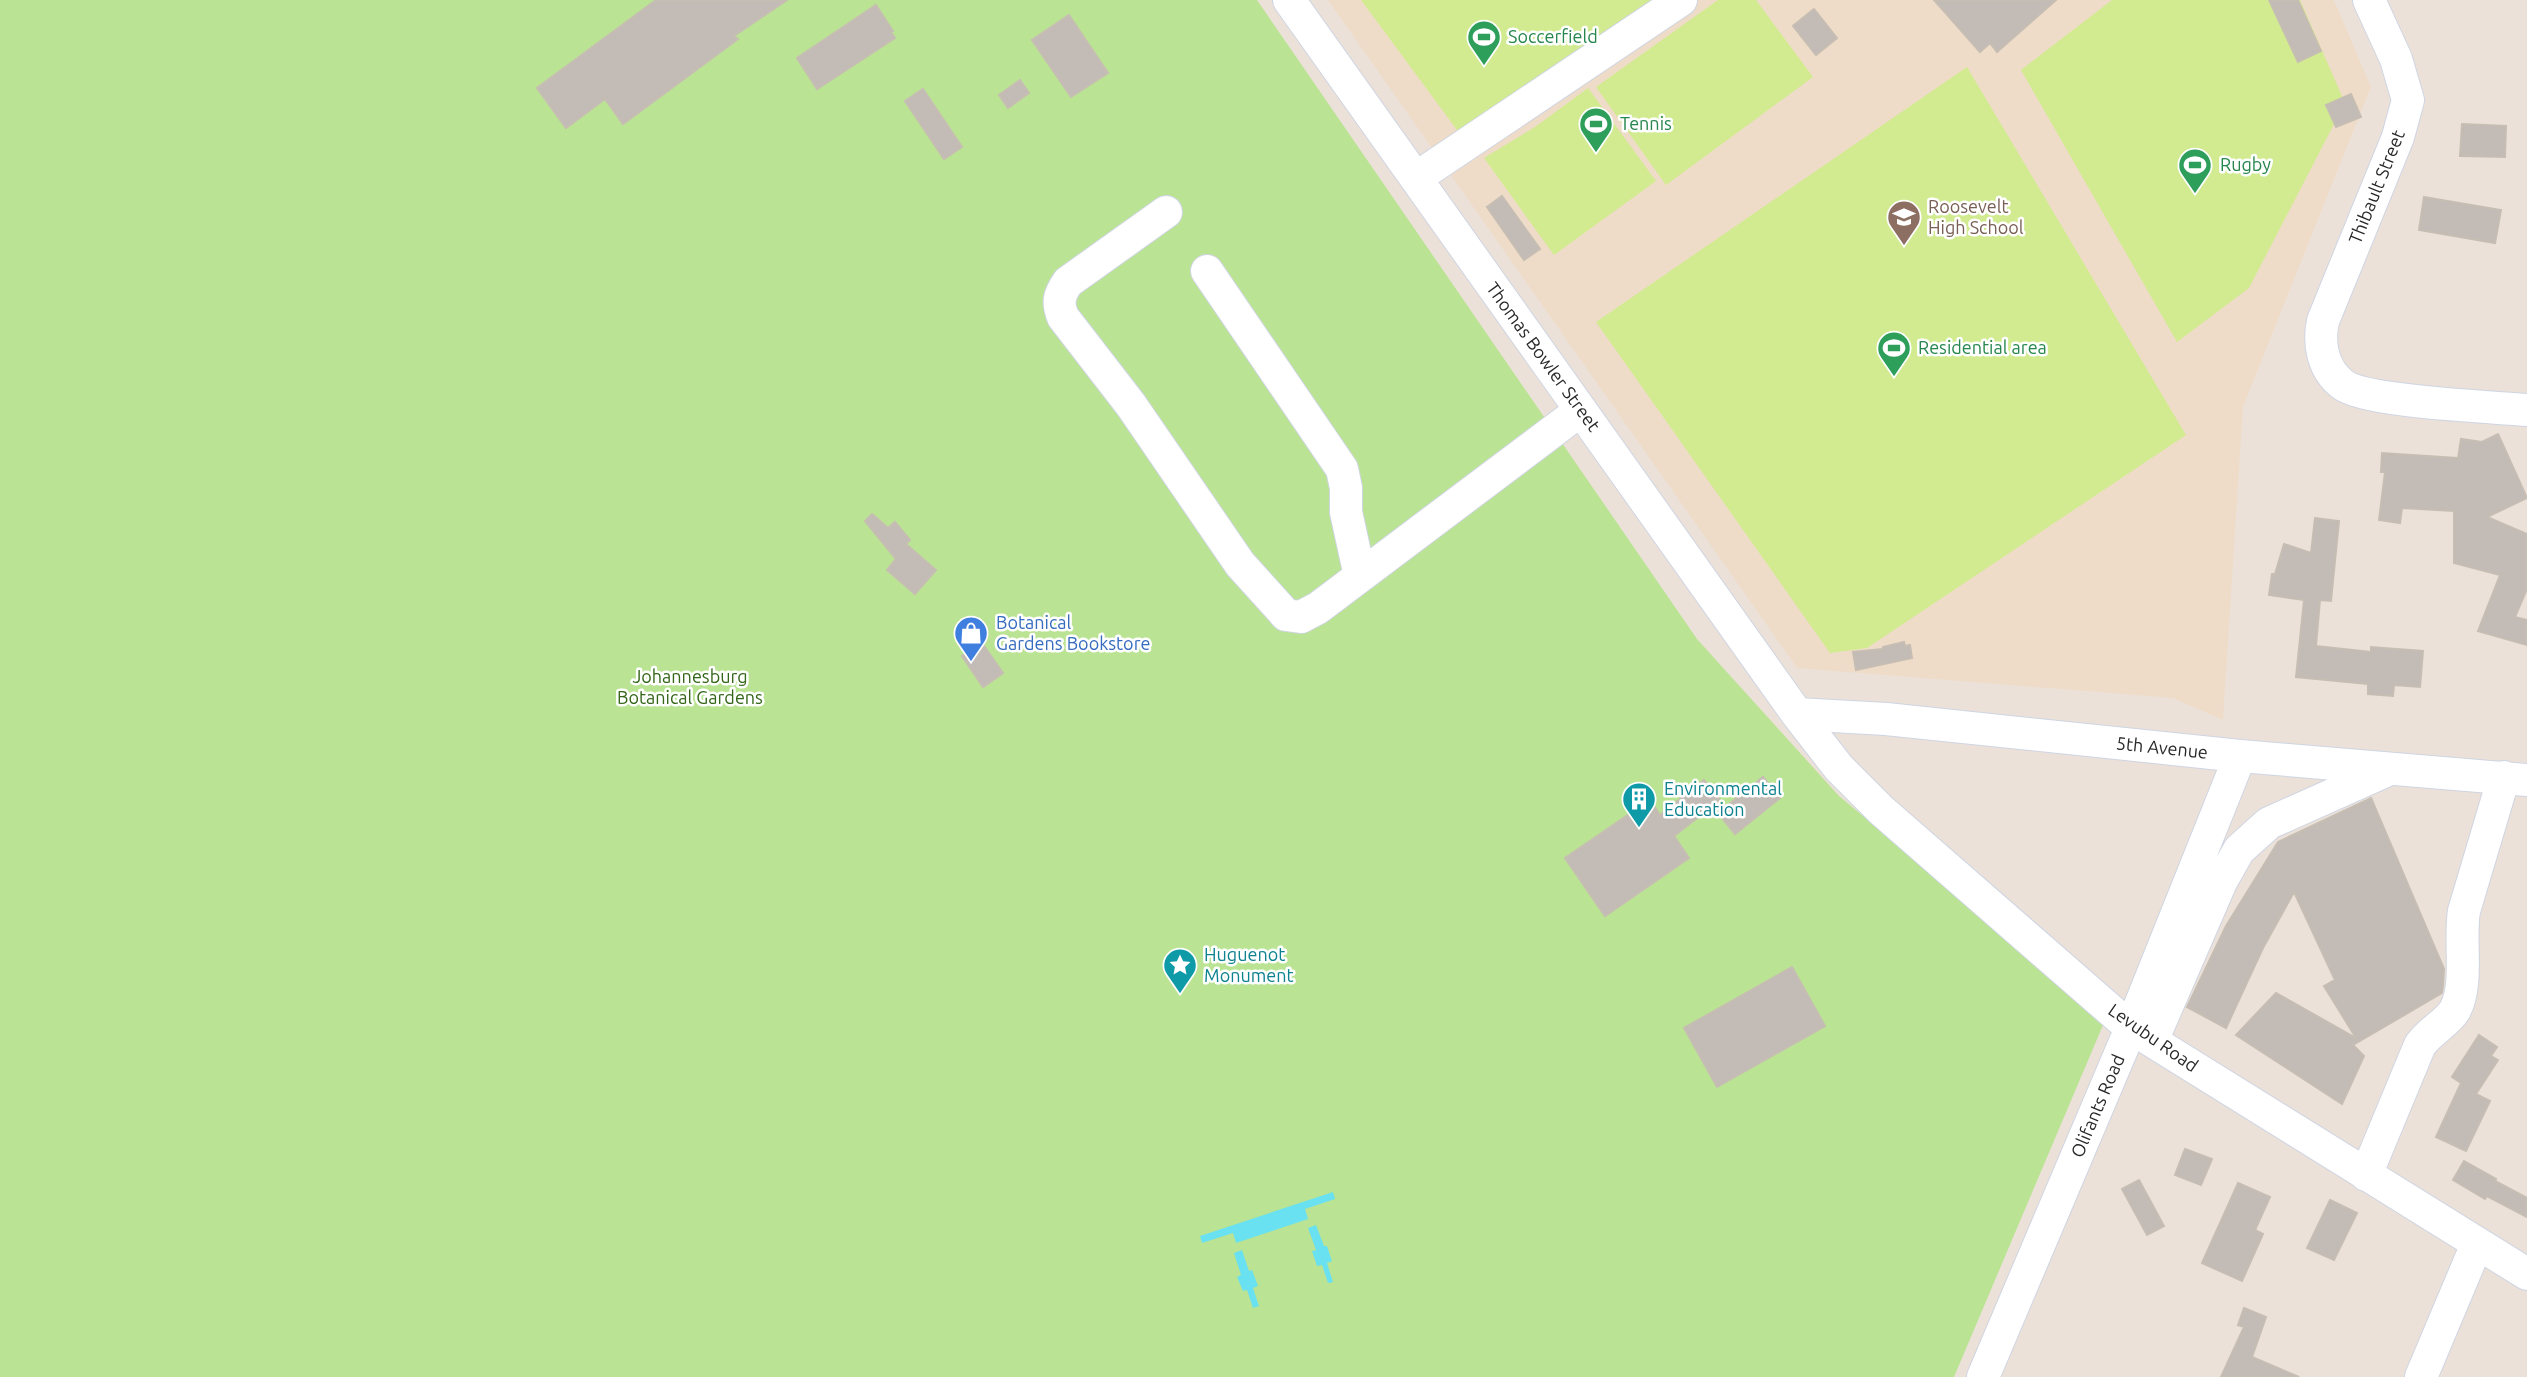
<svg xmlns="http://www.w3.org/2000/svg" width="2527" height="1377" viewBox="0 0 2527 1377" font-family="Ubuntu,sans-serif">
  <rect width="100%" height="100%" fill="#ebe1d9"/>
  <path fill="#eedcc8" d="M1328,0h1006l37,87 -128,320 -20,313 -50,-22 -376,-30z"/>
  <path fill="#bbe394" d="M0,0h1257l440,639 142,157 267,222 -152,359h-1954z"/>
  <path fill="#d2eb90" d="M1361,0h294l-195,134z
    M1718,0h38l57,77 -147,108 -70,-98z
    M2112,0h188l45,103 -96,185 -72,54 -156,-272z
    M1967,67l219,368 -319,213 -37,5 -234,-331z
    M1588,88l68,93 -102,74 -70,-97 51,-31z"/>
  <path fill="#6ae1f0" d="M1333,1192l2,7 -30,10 3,10 -72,24 -3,-10 -31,10 -2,-7z
    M1316,1225l8,21h3l5,15 -5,2 6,19 -5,1 -6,-18 -5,1 -5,-15 4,-1 -8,-22z
    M1242,1250l7,21 3,-1 6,16 -5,2 6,18 -6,2 -6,-18 -4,1 -6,-14 4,-2 -7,-22z"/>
  <path fill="#c3bbb6" stroke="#c6bdb3" stroke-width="2" d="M656,0h131l-53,36 4,3 -115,85 -18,-25 -39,29 -29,-40z
    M1934,0h122l-59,52 -7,-9 -10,9z
    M2269,0h29l23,51 -23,11z
    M876,5l17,26 -2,1 4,6 -78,51 -20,-31z
    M1814,9l23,29 -21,17 -23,-29z
    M1069,15l39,58 -37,24 -39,-57z
    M1020,80l9,13 -21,15 -9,-13z
    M923,89l39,58 -18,12 -39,-58z
    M2351,94l10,23 -25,10 -10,-22z
    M2462,124l44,2 -1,31 -45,-1z
    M1502,196l38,53 -16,11 -37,-53z
    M2424,197l77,13 -6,33 -76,-13z
    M2498,434l29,64 -40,19 40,17v55l-12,28 12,3v25l-49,-14 22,-56 -46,-12v-52l-52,-3 -2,15 -21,-3 6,-48h-4l1,-19 76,5 3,-19 21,3z
    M872,514l16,14 7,-6 15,18 -4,4 30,26 -21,24 -28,-24 9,-11 -31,-38z
    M2315,518l24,3 -8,80 -11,-1 -4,46 55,6v-5l52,4 -3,36 -26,-2 -1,11 -25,-2v-10l-72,-7 8,-77 -35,-5 3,-21h3l9,-30 27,9z
    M1904,642l1,4 5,-1 2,13 -56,12 -3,-18 30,-3v-2z
    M982,643l21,30 -20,14 -21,-31z
    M1763,777l17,21 -45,36 -17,-21z
    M1704,780l16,20 -46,36 15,22 -84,58 -40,-58 85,-58 10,15z
    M2371,798l73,171 -1,16 -1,8 -89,52 11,11 -22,48 -106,-69 40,-42 80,45 -32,-52 11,-6 -41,-88 -31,56 -37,80 -39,-21 39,-81 52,-84z
    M1792,967l33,59 -108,61 -33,-59z
    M2479,1035l18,12 -6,9 7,4 -22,34 14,7 -24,50 -30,-14 25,-54 -9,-6z
    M2185,1149l27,10 -11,26 -26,-10z
    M2464,1161l32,18 -1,2 32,17v19l-40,-21 -2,3 -32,-19z
    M2139,1180l25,46 -17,9 -25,-46z
    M2238,1183l32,14 -15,33 8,4 -21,47 -40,-18z
    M2330,1200l27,13 -23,47 -27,-12z
    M2244,1308l22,9 -14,40 47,20h-78l23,-50 -6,-2z"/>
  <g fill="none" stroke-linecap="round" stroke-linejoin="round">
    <g stroke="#cfd5e2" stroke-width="34">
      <path id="minor" d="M1289,0l508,714 42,54 42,42 250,218 396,246
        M2369,0l27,59 12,41 -10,37 -75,184c-5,23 0,48 19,63 21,18 151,23 185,26
        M1416,178l265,-178
        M1166,212l-98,70c-9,13 -11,20 -5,35l68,88 109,159 46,51 15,2 17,-9 263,-198
        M1207,271l135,198 4,19v24l14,64
        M1797,714l89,5 354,37 287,24
        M2152,1041l69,-159 18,-32 30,-27 119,-53
        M2366,1175l54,-130c10,-14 28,-23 35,-35 14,-27 4,-69 9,-99l40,-134
        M1983,1377l148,-349 109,-272
        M2421,1377l56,-133"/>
    </g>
    <use href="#minor" stroke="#fff" stroke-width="32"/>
  </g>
  <defs>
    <g id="stadium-pin" transform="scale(1.75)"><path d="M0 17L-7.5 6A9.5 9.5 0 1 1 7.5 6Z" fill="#2e9e5b" stroke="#fff"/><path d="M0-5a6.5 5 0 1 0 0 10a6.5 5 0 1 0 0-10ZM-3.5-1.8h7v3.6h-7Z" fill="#fff"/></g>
    <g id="school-pin" transform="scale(1.75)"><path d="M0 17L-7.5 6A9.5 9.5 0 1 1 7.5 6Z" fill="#8d6e63" stroke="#fff"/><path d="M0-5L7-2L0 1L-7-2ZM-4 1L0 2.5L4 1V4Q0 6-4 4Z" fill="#fff"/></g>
    <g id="shop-pin" transform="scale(1.75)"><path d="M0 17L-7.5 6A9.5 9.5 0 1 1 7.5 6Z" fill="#3f7fe0" stroke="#fff"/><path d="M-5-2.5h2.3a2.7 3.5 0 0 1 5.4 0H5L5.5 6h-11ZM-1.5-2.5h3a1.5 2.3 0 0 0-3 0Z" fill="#fff"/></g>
    <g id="building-pin" transform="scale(1.75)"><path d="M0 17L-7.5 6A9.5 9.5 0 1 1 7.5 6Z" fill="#0f9aa8" stroke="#fff"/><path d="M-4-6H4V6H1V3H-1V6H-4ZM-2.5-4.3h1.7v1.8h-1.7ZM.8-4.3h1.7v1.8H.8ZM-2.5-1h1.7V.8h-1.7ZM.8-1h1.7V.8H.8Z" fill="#fff"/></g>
    <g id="sight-pin" transform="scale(1.75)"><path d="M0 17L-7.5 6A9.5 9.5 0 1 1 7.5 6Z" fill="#0f9aa8" stroke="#fff"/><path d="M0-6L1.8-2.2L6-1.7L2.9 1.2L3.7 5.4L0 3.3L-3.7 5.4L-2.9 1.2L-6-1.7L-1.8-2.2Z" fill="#fff"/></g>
  </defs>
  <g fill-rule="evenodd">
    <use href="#stadium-pin" x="1484" y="37"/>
    <use href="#stadium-pin" x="1596" y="124"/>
    <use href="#stadium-pin" x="2195" y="165"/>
    <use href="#school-pin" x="1904" y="217"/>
    <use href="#stadium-pin" x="1894" y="348"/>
    <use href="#shop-pin" x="971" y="633"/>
    <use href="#building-pin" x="1639" y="799"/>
    <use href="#sight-pin" x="1180" y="965"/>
  </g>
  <g text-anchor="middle" stroke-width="5" stroke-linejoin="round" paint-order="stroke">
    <g font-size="18" fill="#27864d" stroke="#fff" text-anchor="start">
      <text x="1508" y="43">Soccerfield</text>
      <text x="1620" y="130">Tennis</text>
      <text x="2220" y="171">Rugby</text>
      <text x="1918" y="354">Residential area</text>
    </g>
    <g font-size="18" fill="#282828" stroke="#fff">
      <text transform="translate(2377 187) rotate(-68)" y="6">Thibault Street</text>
      <text transform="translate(1543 357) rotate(54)" y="6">Thomas Bowler Street</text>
      <text transform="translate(2162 748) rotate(6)" y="6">5th Avenue</text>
      <text transform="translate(2153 1038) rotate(35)" y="6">Levubu Road</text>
      <text transform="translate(2098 1106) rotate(-67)" y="6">Olifants Road</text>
    </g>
    <g font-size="18" fill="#785e54" stroke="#fff" text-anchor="start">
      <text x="1928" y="213">Roosevelt<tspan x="1928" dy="21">High School</tspan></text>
    </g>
    <g font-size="18" fill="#366cbe" stroke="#fff" text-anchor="start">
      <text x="996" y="629">Botanical<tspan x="996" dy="21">Gardens Bookstore</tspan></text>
    </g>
    <g font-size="18" fill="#346618" stroke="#fff">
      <text x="690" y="683">Johannesburg<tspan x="690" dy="21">Botanical Gardens</tspan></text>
    </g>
    <g font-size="18" fill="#0d838f" stroke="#fff" text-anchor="start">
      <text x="1664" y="795">Environmental<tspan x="1664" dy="21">Education</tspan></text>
      <text x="1204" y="961">Huguenot<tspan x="1204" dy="21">Monument</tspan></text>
    </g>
  </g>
</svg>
